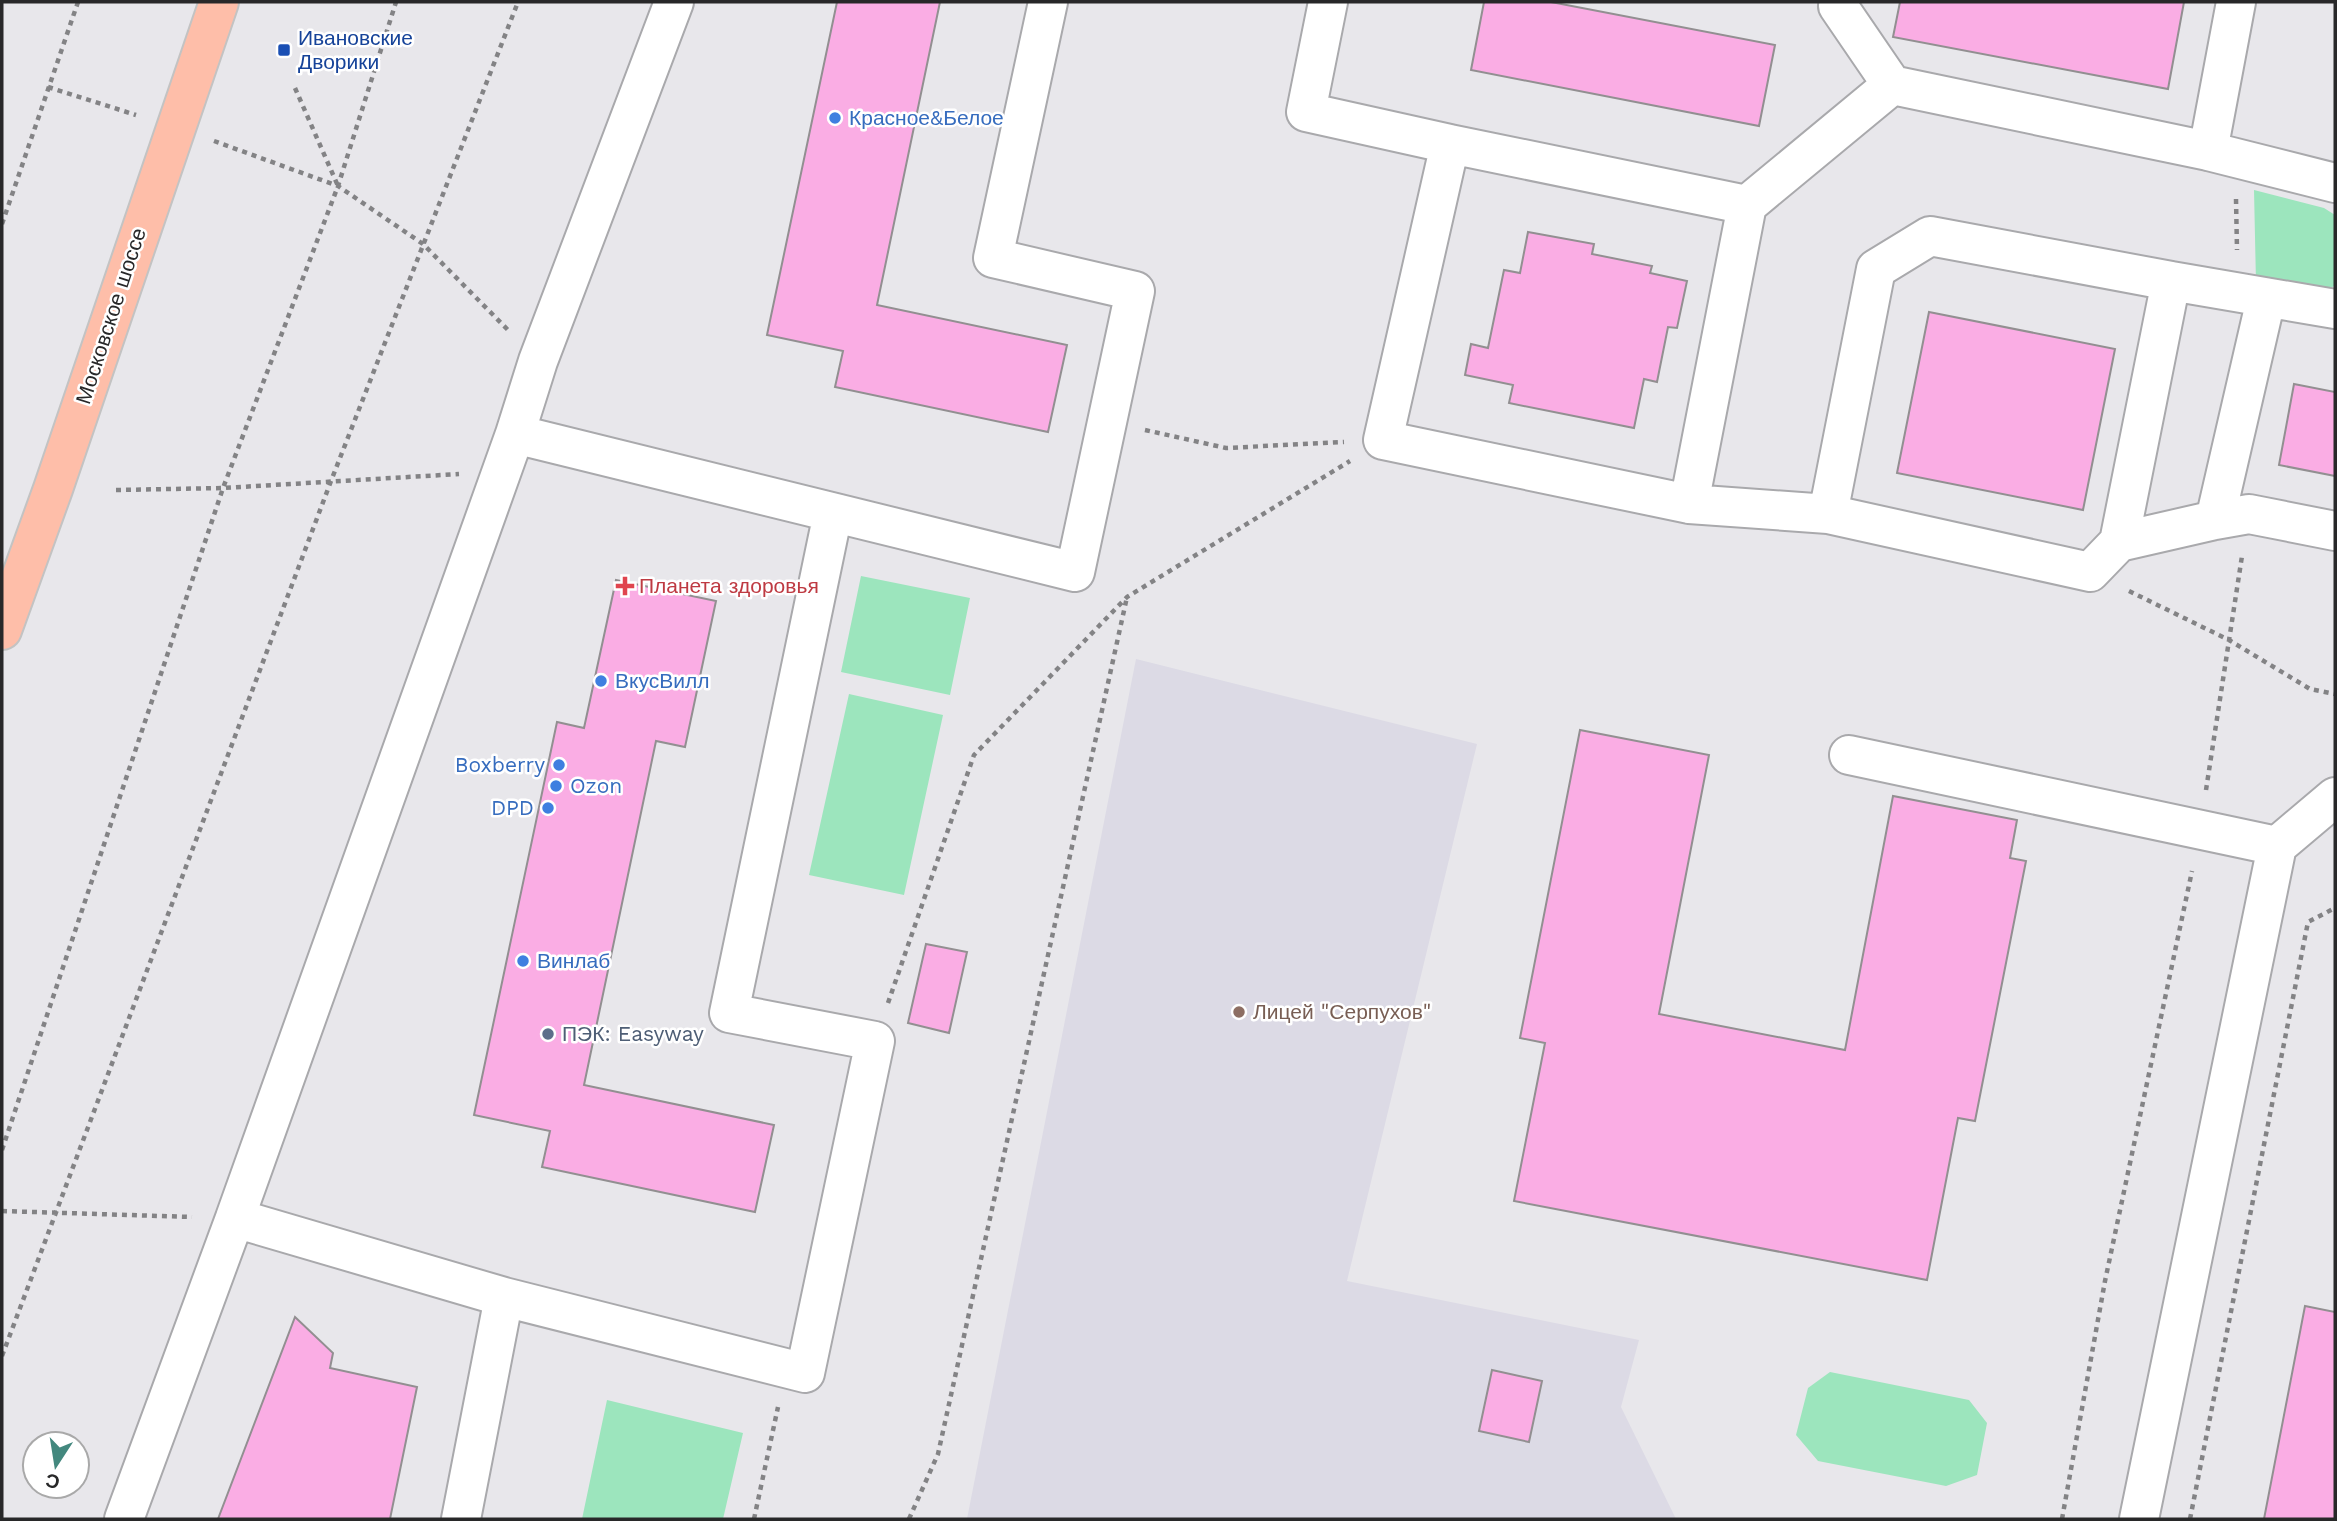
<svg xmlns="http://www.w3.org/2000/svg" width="2337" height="1521" viewBox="0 0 2337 1521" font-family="'Work Sans',sans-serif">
  <rect width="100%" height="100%" fill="#e8e7eb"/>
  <path fill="#dcdae5" d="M1136,659l341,85 -130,537 292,59 -18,67 55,112h-709z"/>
  <path fill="#9ce5bd" d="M2254,190l70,18 11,7v71l-8,3 -71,-6z
    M861,576l109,22 -20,97 -109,-23z
    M849,694l94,21 -39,180 -95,-20z
    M1830,1372l139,28 18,23 -10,52 -31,11 -128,-25 -22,-26 12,-47z
    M607,1400l136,33 -20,86h-141z"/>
  <path fill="#faade4" stroke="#928f91" stroke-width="2" d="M837,2h103l-63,303 190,40 -19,87 -213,-45 8,-36 -76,-16z
    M1484,2h67l224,43 -16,81 -288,-56z
    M1900,2h284l-16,87 -275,-52z
    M1528,232l66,12 -2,10 60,12 -2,7 37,8 -10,47 -9,-1 -11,55 -13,-3 -10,49 -125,-25 4,-18 -48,-10 6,-31 17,4 16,-78 16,3z
    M1929,312l186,37 -32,161 -186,-37z
    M2294,384l41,8v84l-56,-11z
    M616,580l100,21 -31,146 -29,-6 -72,344 190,40 -19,87 -213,-45 8,-36 -76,-16 83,-393 27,6z
    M1580,730l129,25 -50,259 186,36 48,-254 124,24 -7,38 16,3 -51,260 -17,-3 -31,162 -413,-79 31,-158 -25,-5z
    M926,944l41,8 -18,81 -41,-10z
    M2305,1306l30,6v207h-71z
    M295,1317l38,36 -3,15 87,19 -27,132h-172z
    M1492,1370l50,11 -13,61 -50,-11z"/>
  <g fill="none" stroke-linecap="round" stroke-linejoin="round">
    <g stroke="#a9a9ac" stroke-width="42">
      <path id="minor" d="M674,2l-136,359 -23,73 560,138 60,-281 -142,-33 55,-256
        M1328,2l-22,110 144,32 -67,296 306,64 139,10 262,58 29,-30 52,-261 164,28
        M1839,2l-1,4 54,79
        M1450,144l297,61 -58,299
        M2208,151l28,-149
        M1747,205l145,-120 316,66 127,32
        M2266,299l-51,221 34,-6 86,17
        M515,434l-280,784 269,79 301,76 70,-332 -146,-28 104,-500
        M1828,514l48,-245 54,-33 241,45
        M2119,542l96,-22
        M1849,755l428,91 58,-49
        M124,1519l111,-301
        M461,1519l43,-222
        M2139,1519l138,-673"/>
    </g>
    <g stroke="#c3c3c3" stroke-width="42">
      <path id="major" d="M2,630l51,-141 166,-487"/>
    </g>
    <path stroke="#838385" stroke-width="4.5" stroke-dasharray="5 5" stroke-linecap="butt" d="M48,87l88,28
      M295,88l43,98
      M214,141l124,45 85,58 85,86
      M2236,199l1,51
      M2,224l76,-222
      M1145,430l81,18 118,-6
      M116,490l107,-2 236,-14
      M2129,591l100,49 81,49 25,5
      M2206,790l36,-234
      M888,1003l86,-248 153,-158 223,-136
      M2,1150l221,-662 115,-302 58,-184
      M2,1211l190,6
      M2,1356l329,-875 187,-479
      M754,1519l24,-112
      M909,1519l29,-65 189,-857
      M2062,1519l43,-238 87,-410
      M2190,1519l118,-597 27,-14"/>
    <use href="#minor" stroke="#fff" stroke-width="38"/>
    <use href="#major" stroke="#febea9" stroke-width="38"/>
  </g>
  <rect fill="#1a4fb4" stroke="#fff" stroke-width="2.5" x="277" y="43" width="14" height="14" rx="3.5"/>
  <g fill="#3f7fe0" stroke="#fff" stroke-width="2.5">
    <circle cx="835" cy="118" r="7"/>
    <circle cx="601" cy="681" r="7"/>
    <circle cx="559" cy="765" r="7"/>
    <circle cx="556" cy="786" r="7"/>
    <circle cx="548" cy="808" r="7"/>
    <circle cx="523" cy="961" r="7"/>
  </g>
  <path fill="#e0444e" stroke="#fff" stroke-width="2.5" d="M621.5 575.5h7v7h7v7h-7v7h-7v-7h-7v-7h7z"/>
  <circle fill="#8d6e63" stroke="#fff" stroke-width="2.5" cx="1239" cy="1012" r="7"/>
  <circle fill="#5c6f8a" stroke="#fff" stroke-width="2.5" cx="548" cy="1034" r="7"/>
  <g text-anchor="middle" stroke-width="5" stroke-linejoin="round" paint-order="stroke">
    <g font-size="21" fill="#164399" stroke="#fff" text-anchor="start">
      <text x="298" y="45">Ивановские<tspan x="298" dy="24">Дворики</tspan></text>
    </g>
    <g font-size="21" fill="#366cbe" stroke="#fff" text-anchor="start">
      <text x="849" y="125">Красное&amp;Белое</text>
      <text x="615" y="688">ВкусВилл</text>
      <text x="545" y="772" text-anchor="end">Boxberry</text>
      <text x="570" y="793">Ozon</text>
      <text x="534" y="815" text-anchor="end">DPD</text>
      <text x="537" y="968">Винлаб</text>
    </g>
    <g font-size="21" fill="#282829" stroke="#fff">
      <text transform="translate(111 316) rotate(-72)" y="7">Московское шоссе</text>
    </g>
    <g font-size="21" fill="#be3a42" stroke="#fff" text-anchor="start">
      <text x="639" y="593">Планета здоровья</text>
    </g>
    <g font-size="21" fill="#785e54" stroke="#fff" text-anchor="start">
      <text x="1253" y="1019">Лицей "Серпухов"</text>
    </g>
    <g font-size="21" fill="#4e5e75" stroke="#fff" text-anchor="start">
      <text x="562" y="1041">ПЭК: Easyway</text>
    </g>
  </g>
  <rect width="2337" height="1521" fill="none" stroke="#282829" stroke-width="7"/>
  <g transform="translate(56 1465) rotate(192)"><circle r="33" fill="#ffffff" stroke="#a9a9a9" stroke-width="2"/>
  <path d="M0-5L12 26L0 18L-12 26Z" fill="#43887e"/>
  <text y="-10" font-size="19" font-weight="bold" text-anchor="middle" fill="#282829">С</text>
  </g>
</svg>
